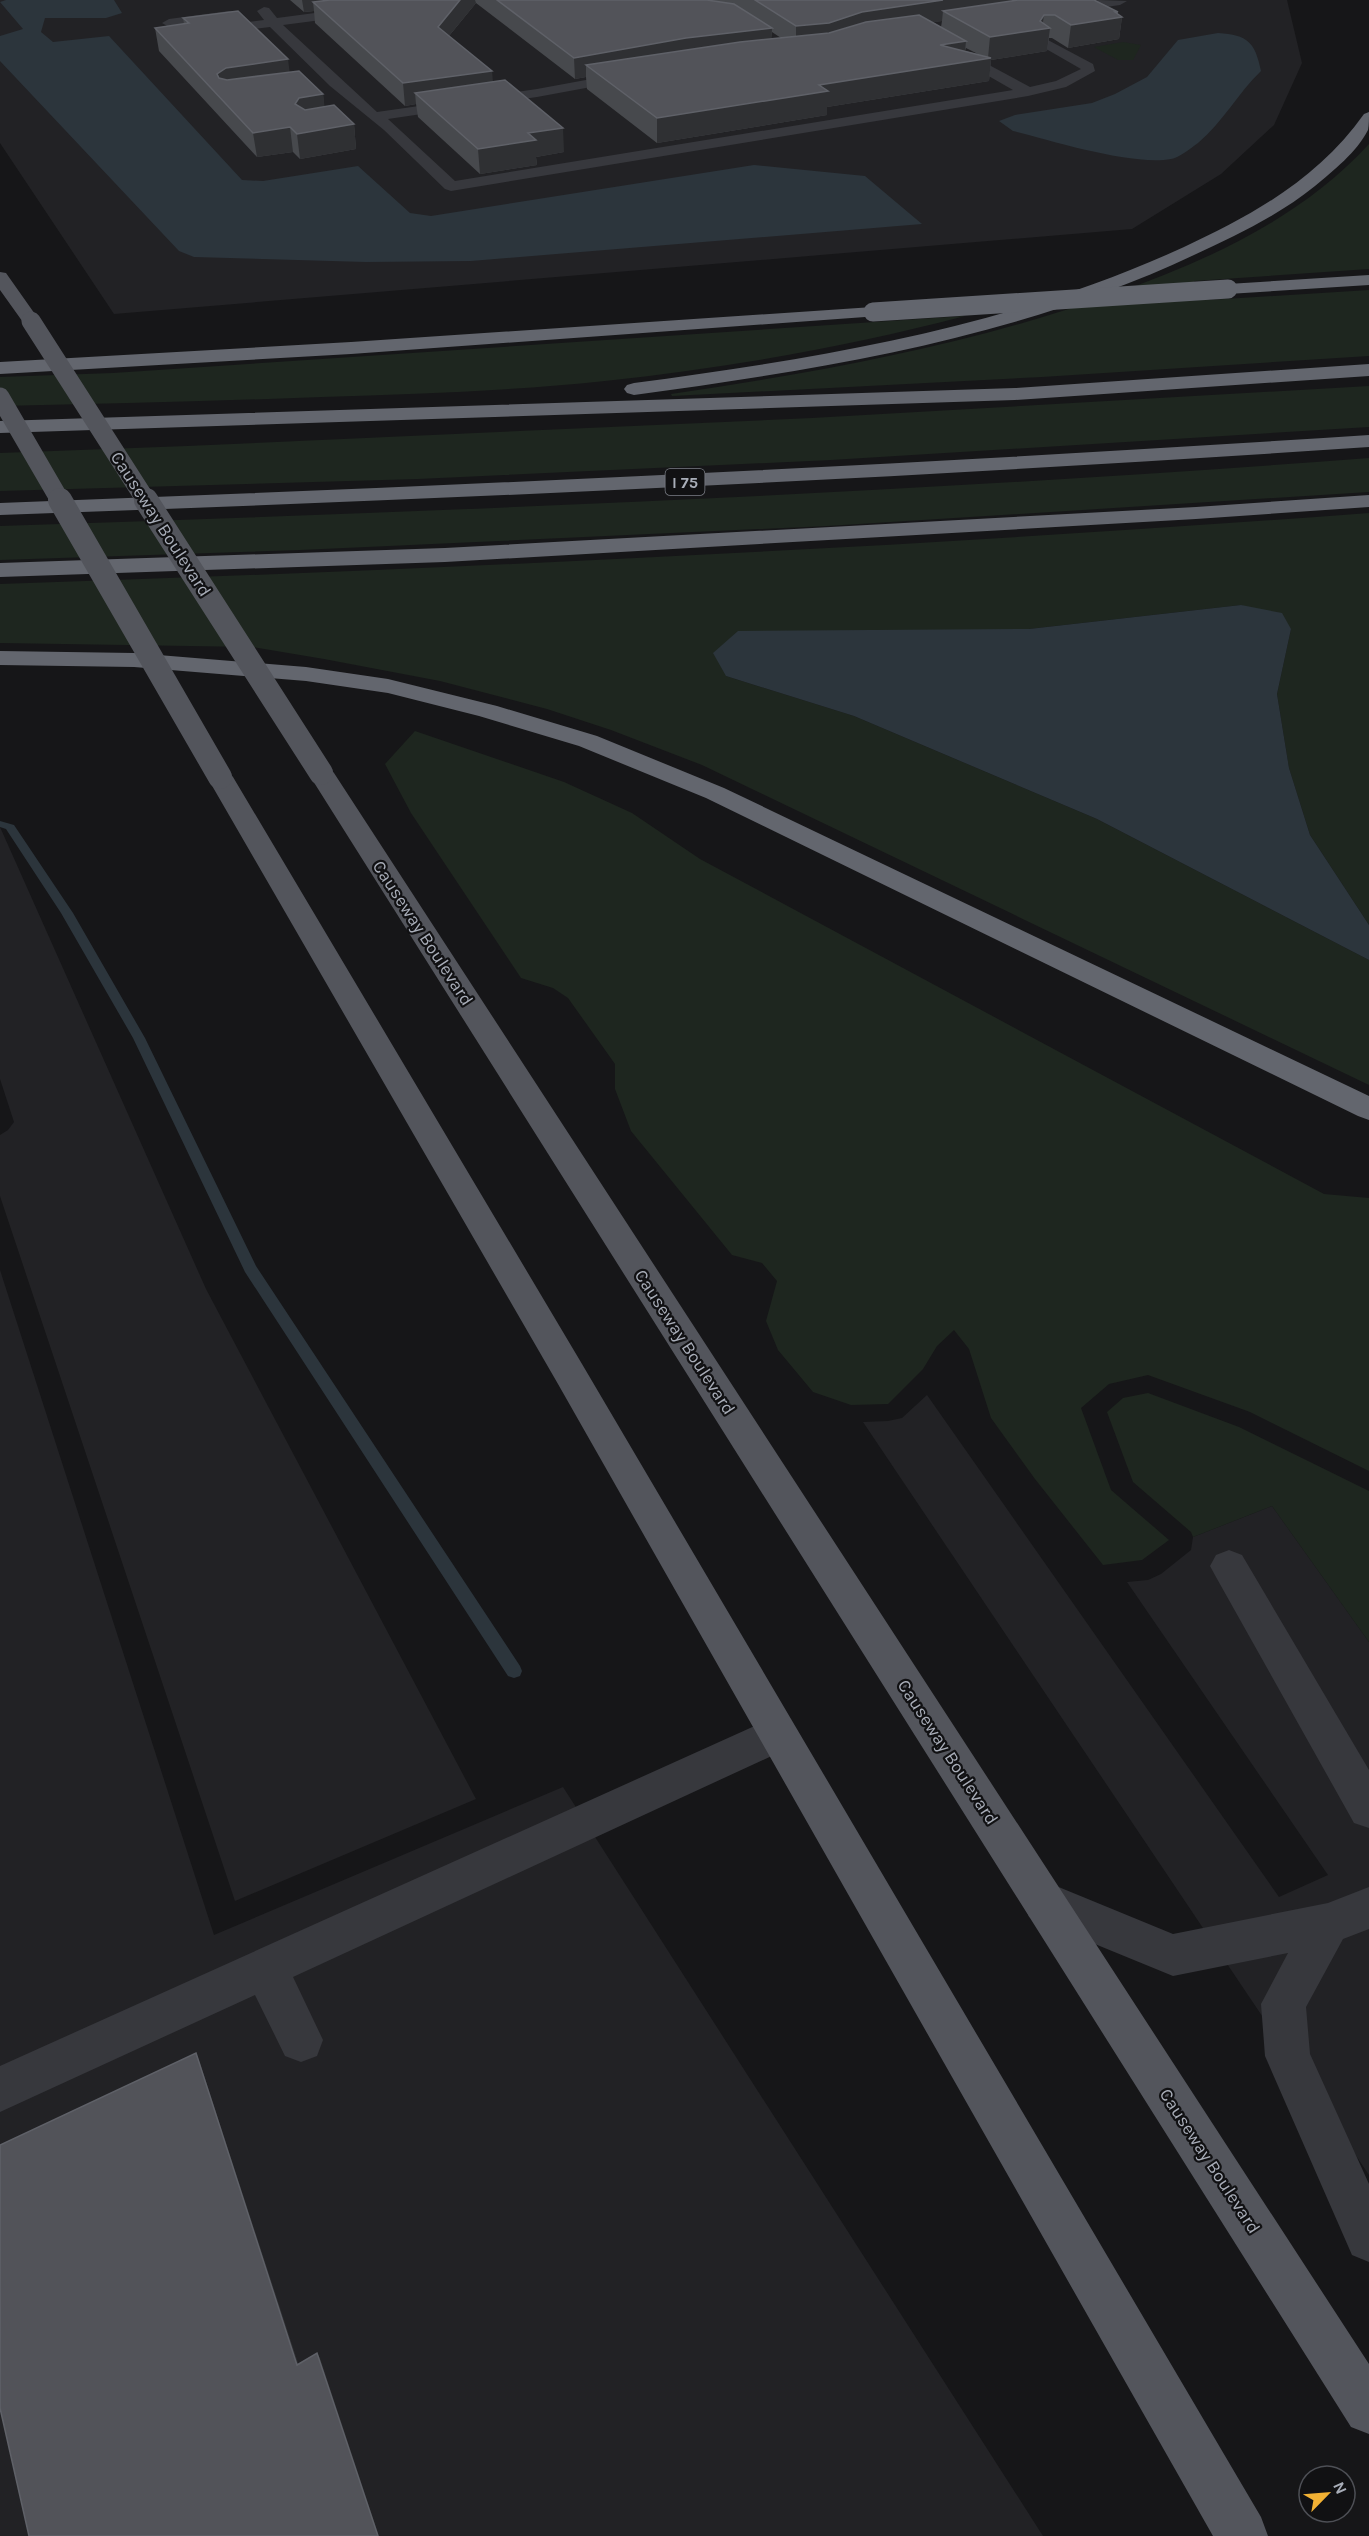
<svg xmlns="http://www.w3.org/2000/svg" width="1369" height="2536" viewBox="0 0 1369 2536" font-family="Karla,sans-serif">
  <rect width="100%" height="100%" fill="#161618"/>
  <path fill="#222225" d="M0,0h1287l15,63 -28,62 -53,49 -89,55 -1018,85 -114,-171z
    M0,827l206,462 270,510 -241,102 -235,-705v-61l8,-5 6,-8 -14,-43z
    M0,1270l214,665 349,-148 480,749h-1043z
    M927,1395l352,502 49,-22 -201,-293 21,-2 13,-6 30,-24 2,-13 79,-31 97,136v533l-506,-753 25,-1 14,-3z"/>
  <path fill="#1e261f" d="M1123,42l18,3 -8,15h-15l-24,-13z
    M1369,144v125l-175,12 15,19 160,-10v66l-327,21 -370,19 -1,-2c150,-22 299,-49 442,-100 94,-33 187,-75 256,-150z
    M965,316c-118,31 -238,52 -360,65 -94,10 -188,13 -283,16 -107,4 -215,7 -322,9v-29l113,-4z
    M1369,386v41l-538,33 -413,19 -418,12v-38l187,-7 625,-28z
    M1369,458v34l-542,34 -527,24 -300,10v-34c456,-15 914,-33 1369,-68z
    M1369,513v412l-59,-90 -21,-67 -12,-74 14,-65 -50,-24 -212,24 -303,47 128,40 243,103 272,141v125l-667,-320 -91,-35 -64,-21 -107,-28 -116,-22 -72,-12 -252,-4v-59c457,-15 913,-37 1369,-71z
    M415,731l149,51 68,31 68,46 624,335 45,4v273l-119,-59 -102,-37 -39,9 -28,24 30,82 58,50 -27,20 -39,5 -68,-86 -44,-61 -22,-69 -15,-19 -17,16 -14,23 -35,35 -37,1 -38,-13 -35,-42 -12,-29 11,-40 -15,-18 -30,-8 -101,-124 -16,-42v-25l-47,-66 -15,-10 -32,-10 -110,-165 -26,-49z
    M1148,1393l91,34 130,64v151l-97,-136 -79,31 -2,-5 -58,-50 -26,-70 16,-14z"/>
  <path fill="#2c353c" d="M6,0h108l8,13 -16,5h-61l-4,14 12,10 56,-6 133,144 21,1 95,-15 52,47 21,3 323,-51 111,11 57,48 -451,37 -105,1 -172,-5 -15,-6 -179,-190v-25l23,-7 -23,-27z
    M1218,33c30,2 37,9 43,38 -23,22 -38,51 -63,72 -7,5 -19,15 -27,16 -39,7 -118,-18 -158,-28l-14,-10 16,-6 77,-12 23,-9 32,-17 31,-37z
    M1241,605l41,8 9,16 -14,65 12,74 21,67 59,90v35l-272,-141 -243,-103 -128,-40 -13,-23 25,-22 291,-2z"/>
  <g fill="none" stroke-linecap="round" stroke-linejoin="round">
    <path fill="#2c353c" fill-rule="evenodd" d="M0,821l14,4 59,88 72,125 111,228 264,400 2,5 -2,5 -6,2 -6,-2 -263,-404 -112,-234 -72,-125 -55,-84 -6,-2z"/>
    <path fill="#37383d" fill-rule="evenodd" d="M413,0h38l-7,4 -161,21 94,87 160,-23 92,-17 7,4 -7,4 -92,17 -149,22 67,62 558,-91 -68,-39 -2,-3 2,-3 5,-1 80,43 26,-6 25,-12 -40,-23 -2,-3 2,-3 5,-1 47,25 2,7 -29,16 -38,9 -577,95 -6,-2 -61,-59 -54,-44 -60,-59 -62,8 -7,-4 7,-4 56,-7 -7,-9 7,-4 5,1 8,10z
      M1099,0l28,1 -7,4 -62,9 -7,-4 7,-4z
      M229,11l5,1 2,3 -2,3 -65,9 -7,-4 7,-4z
      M1229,1550l13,5 127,215v58l-15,-5 -138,-246 -6,-11 6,-11z
      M777,1716l14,5 6,13 -6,13 -498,230 30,63 -6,16 -16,6 -16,-6 -30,-61 -255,117v-46z
      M1044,1881l129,53 155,-31 41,-16v42l-26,10 -37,68 4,47 59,130v78l-17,-7 -87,-199 -4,-52 27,-51 -115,23 -144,-59 -6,-15 6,-15z"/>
    <path fill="#53555c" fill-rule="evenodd" d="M0,272l6,1 31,44 3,4 -3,4h-12l-25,-35z
      M321,765l9,3 4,5 1035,1591v70l-18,-7 -1043,-1654 4,-5z
      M220,769l9,3 4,5 349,587 679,1153 7,19h-55l-655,-1152 -351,-607 4,-5z"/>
    <path fill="#63666e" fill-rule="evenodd" d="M1369,112c0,6 0,13 -1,18 -11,22 -35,41 -53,56 -36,29 -79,50 -121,69 -176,83 -369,114 -560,140l-7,-2 -3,-4 3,-4 7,-2c188,-25 376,-56 550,-136 69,-32 135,-69 180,-133z
      M1369,275v10l-141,9 -6,-1 -3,-4 3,-4 6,-1z
      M873,307l6,1 3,4 -3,4 -528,38 -351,20v-12l351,-20z
      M1369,364v12l-354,24 -1015,33v-12l1015,-33z
      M1369,435v12c-456,31 -912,52 -1369,68v-12c457,-17 913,-38 1369,-68z
      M1369,495v12l-173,12 -751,43 -445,15v-14l445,-15 751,-41z
      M0,651l134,2 172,14 82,12 109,27 100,30 127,52 645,308v24l-11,-4 -652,-318 -127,-52 -100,-30 -91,-23 -82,-12 -172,-14 -134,-2z"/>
    <path stroke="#53555c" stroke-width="19" d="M31,321l116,181
      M0,397l61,105"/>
    <path stroke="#53555c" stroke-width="24" d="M60,500l160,277
      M146,500l175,273"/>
    <path stroke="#63666e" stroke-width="19" d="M873,312l355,-23"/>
  </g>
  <path fill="#47494d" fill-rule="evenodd" d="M290,0h804l28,17 -3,22 -51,9 -16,-10h-3l-2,13 -56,9 -2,21 -162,26v8l-170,28 -70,-54 -1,-12 -11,2 -99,-76 -27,33 44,46 71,70 -28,5 1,8 -57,9 -62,-57 -2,-13 -11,2 -90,-83 -1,-12 -10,1zM942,21l-1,6 -8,-5zM772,32l9,6 -10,1zM966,48l12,6 -13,-3z
    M183,18l106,54 34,22 1,13 30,17 2,25 -56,10 -7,-7 -36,5 -98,-106 -4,-23 29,-4z"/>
  <path fill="#2f3033" d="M302,0h46l-35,2 1,9 -10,1z
    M460,0h15l1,3 -37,45 -1,-21z
    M943,0h138l-138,11 -1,10 -81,12 -65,15v-22l66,-14z
    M1118,12l-1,5h5l-3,22 -51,9 3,-23z
    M1044,15l-2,14 8,-1 -3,23 -56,9 -2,21 -162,26v8l-170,28v-25l162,-33 121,-40 26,-4 -2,21 24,-4 2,-21z
    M772,28l-1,21 -185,16v12l-11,2 -1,-21 112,-20z
    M288,59l3,24 -70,14 -4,-23 9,-6z
    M492,71l2,22h-79l1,11 -11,2 -2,-23z
    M323,94l3,24 -23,4 -8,-18 4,-6z
    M354,124l2,25 -56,10 -3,-25z
    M290,127l3,25 -36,5 -4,-24z
    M563,128l1,24 -28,5 1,8 -57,9 -2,-25 50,-16z
    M196,2053l3,7 101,309 -3,-4z
    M317,2353l3,5 59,178h-1z"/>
  <path fill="#525359" stroke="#5f6168" stroke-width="1.5" d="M330,0h130l-22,27 54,44 -89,12 -90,-81z
    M497,0h210l27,4 38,24 -86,10 -112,20z
    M755,0h188l-81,12 -33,11 -33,3z
    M1018,0h76l24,12h-3l7,5 -51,8 -16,-10h-11l-4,6 10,7 -60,9 -47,-26z
    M238,11l50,48 -62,9 -9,6 2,4 8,2 72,-9 24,23 -24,4 -4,6 10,6 29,-5 20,19 -57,10 -7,-7 -37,6 -98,-105 34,-5 -6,-5z
    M919,15l47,26 -26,4 51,13 -172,27 9,6 -171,27 -71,-53 154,-23 89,-9 37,-11z
    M505,80l58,48 -35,5 8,7 -58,9 -63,-56z
    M196,2053l101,312 20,-12 61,183h-349l-29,-128v-263z"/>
  <g text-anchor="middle" stroke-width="4.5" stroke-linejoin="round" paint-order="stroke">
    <rect fill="#111113" stroke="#7b7e86" stroke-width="1.5" x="665.5" y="469" width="39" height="26" rx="4.5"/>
    <g font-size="16" font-weight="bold" fill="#a8adb8">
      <text x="685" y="488">I 75</text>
    </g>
    <g font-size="18" fill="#a8adb8" stroke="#111113">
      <text transform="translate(161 524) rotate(57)" y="6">Causeway Boulevard</text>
      <text transform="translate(423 933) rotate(57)" y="6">Causeway Boulevard</text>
      <text transform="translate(685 1342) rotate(57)" y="6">Causeway Boulevard</text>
      <text transform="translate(948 1752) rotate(57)" y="6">Causeway Boulevard</text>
      <text transform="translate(1210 2161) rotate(57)" y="6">Causeway Boulevard</text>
    </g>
  </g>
  <g transform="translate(1327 2494) rotate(65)"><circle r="28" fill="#111113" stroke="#4d4f55" stroke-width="1.5"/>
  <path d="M0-4.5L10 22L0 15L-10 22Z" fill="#f2b134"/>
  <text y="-9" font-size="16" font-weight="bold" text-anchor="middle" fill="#a8adb8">N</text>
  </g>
</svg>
